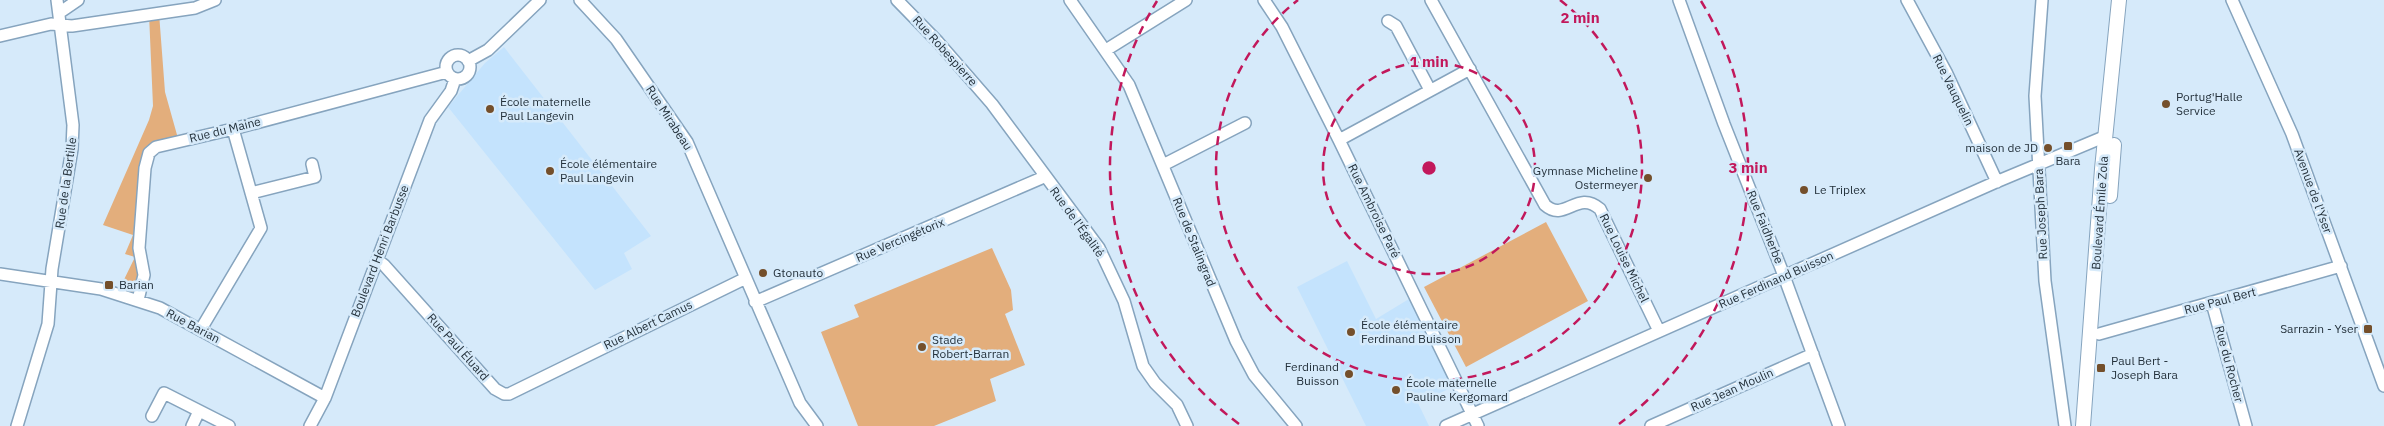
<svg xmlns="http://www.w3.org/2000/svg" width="2384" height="426" viewBox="0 0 2384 426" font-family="'IBM Plex Sans',sans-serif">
  <rect width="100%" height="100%" fill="#d6eafa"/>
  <path fill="#c4e3fd" d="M504,47l147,189 -27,17 8,16 -37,21 -147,-183 37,-44z
    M1347,261l29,58 33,-20 44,88 -35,16 11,23h-63l-69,-139z"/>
  <path fill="#e3ae7c" d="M159,13l6,79 14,50 -30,11 -11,147 -21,-6 18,-37 -10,-3 8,-19 -30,-10 46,-105 4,-14 -4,-92z
    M1546,222l42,79 -122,66 -42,-80z
    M992,248l19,42 2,20 -8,4 20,51 -35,14 6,22 -62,25h-76l-37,-94 38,-15 -5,-12z"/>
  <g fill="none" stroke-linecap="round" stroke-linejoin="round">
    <g stroke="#86a4be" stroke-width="14">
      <path id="minor" d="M580,0l36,39 71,103 113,261 17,23
        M897,0l41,42 54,62 107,144 25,53 19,65 12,17 22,22 10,21
        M1070,0l59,85 107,256 18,34 42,51
        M1264,0l18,27 57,113 139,286
        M1431,0l114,205c20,18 32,-16 55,4l59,122
        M1679,0l45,124 57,144 58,158
        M1907,0l39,72 51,110
        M2042,0l-7,96 10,185 20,145
        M2232,0l60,134 92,252
        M59,13l19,-13
        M1388,21l8,5 34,64
        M0,36l51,-12 21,2 123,-18 20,-8
        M1106,50l80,-50
        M446 67a12 12 0 1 1 24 0a12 12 0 1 1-24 0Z
        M468,61l20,-11 52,-50
        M1339,140l131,-71
        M1163,165l82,-42
        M251,193l64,-16 -3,-13
        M377,260l7,5 111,124 9,5h5l237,-116
        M0,274l101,15 59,19 165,90
        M138,300l6,-25 -5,-27 6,-80 4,-15 7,-6 77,-18 214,-57
        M755,302l289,-125
        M2212,303l34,123
        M201,329l60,-101 -28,-99
        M2099,334l242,-68
        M152,416l12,-23 65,33
        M17,426l31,-102 4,-55 20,-120 1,-24 -16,-125
        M192,426l7,-15
        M310,426l15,-28 105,-278 21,-29 4,-12
        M1446,426l550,-244 110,-46
        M1651,426l162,-72"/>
    </g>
    <g stroke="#86a4be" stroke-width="16">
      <path id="major" d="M2110,196l4,-51
        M2083,426l19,-257 17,-169"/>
    </g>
    <use href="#minor" stroke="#fff" stroke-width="11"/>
    <use href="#major" stroke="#fff" stroke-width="14"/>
  </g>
  <g fill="none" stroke="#c2185b" stroke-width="2.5" stroke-dasharray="9 6">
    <circle cx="1429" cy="168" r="106"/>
    <path d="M1560 0A213 213 0 1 1 1298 0"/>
    <path d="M1239 424A319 319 0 0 1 1157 1M1701 1A319 319 0 0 1 1619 424"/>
  </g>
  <g fill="#744f2b" stroke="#d6eafa" stroke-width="2">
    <circle cx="2166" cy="104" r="5"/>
    <circle cx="490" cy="109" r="5"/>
    <rect x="2063" y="141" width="10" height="10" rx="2.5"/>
    <circle cx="2048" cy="148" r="5"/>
    <circle cx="550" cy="171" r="5"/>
    <circle cx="1648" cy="178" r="5"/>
    <circle cx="1804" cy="190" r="5"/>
    <circle cx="763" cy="273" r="5"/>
    <rect x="104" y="280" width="10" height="10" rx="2.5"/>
    <rect x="2363" y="324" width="10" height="10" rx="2.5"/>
    <circle cx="1351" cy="332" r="5"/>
    <circle cx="922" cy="347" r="5"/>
    <rect x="2096" y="363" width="10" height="10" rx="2.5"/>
    <circle cx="1349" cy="374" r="5"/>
    <circle cx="1396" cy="390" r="5"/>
  </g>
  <g text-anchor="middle" stroke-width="5" stroke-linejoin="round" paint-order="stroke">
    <g font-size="12" fill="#25323c" stroke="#d6eafa">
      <text transform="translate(945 51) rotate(48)" y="4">Rue Robespierre</text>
      <text transform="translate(1953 90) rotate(64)" y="4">Rue Vauquelin</text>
      <text transform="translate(669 118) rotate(57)" y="4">Rue Mirabeau</text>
      <text transform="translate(225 130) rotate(-14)" y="4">Rue du Maine</text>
      <text transform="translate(66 183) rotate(-82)" y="4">Rue de la Bertille</text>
      <text transform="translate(2313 191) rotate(70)" y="4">Avenue de l'Yser</text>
      <text transform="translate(1374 211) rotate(64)" y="4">Rue Ambroise Paré</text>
      <text transform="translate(2100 213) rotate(-86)" y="4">Boulevard Émile Zola</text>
      <text transform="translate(2041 214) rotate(-93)" y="4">Rue Joseph Bara</text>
      <text transform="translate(1077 222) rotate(54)" y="4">Rue de l'Égalité</text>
      <text transform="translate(1765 227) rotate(68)" y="4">Rue Faidherbe</text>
      <text transform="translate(900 240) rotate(-23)" y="4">Rue Vercingétorix</text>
      <text transform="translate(1194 242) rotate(68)" y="4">Rue de Stalingrad</text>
      <text transform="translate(380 251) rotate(-69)" y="4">Boulevard Henri Barbusse</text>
      <text transform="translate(1624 258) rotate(64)" y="4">Rue Louise Michel</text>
      <text transform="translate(1776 280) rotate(-24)" y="4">Rue Ferdinand Buisson</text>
      <text transform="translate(2220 301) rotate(-15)" y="4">Rue Paul Bert</text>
      <text transform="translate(648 325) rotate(-26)" y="4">Rue Albert Camus</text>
      <text transform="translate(193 326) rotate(28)" y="4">Rue Barian</text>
      <text transform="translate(458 347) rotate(48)" y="4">Rue Paul Éluard</text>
      <text transform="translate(2229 364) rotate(75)" y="4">Rue du Rocher</text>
      <text transform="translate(1732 390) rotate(-24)" y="4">Rue Jean Moulin</text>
    </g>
    <g font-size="12" fill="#25323c" stroke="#d6eafa" text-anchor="start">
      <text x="2176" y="101">Portug'Halle<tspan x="2176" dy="14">Service</tspan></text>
      <text x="500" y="106">École maternelle<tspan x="500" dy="14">Paul Langevin</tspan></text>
      <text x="2038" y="152" text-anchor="end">maison de JD</text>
      <text x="2068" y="165" text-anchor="middle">Bara</text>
      <text x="560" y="168">École élémentaire<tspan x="560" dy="14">Paul Langevin</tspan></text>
      <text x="1638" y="175" text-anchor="end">Gymnase Micheline<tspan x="1638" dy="14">Ostermeyer</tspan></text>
      <text x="1814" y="194">Le Triplex</text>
      <text x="773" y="277">Gtonauto</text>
      <text x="119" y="289">Barian</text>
      <text x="1361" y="329">École élémentaire<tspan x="1361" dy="14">Ferdinand Buisson</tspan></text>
      <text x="2358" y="333" text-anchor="end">Sarrazin - Yser</text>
      <text x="932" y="344">Stade<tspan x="932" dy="14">Robert-Barran</tspan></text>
      <text x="2111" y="365">Paul Bert -<tspan x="2111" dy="14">Joseph Bara</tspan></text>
      <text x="1339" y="371" text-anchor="end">Ferdinand<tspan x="1339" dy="14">Buisson</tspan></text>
      <text x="1406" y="387">École maternelle<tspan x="1406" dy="14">Pauline Kergomard</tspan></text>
    </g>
  </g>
  <circle cx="1429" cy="168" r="8" fill="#c2185b" stroke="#d6eafa" stroke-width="2.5"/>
  <g font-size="15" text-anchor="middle" font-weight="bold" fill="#c2185b" stroke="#d6eafa" stroke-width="5" stroke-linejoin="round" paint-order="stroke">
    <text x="1580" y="23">2 min</text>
    <text x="1429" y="67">1 min</text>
    <text x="1748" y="173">3 min</text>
  </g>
</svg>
